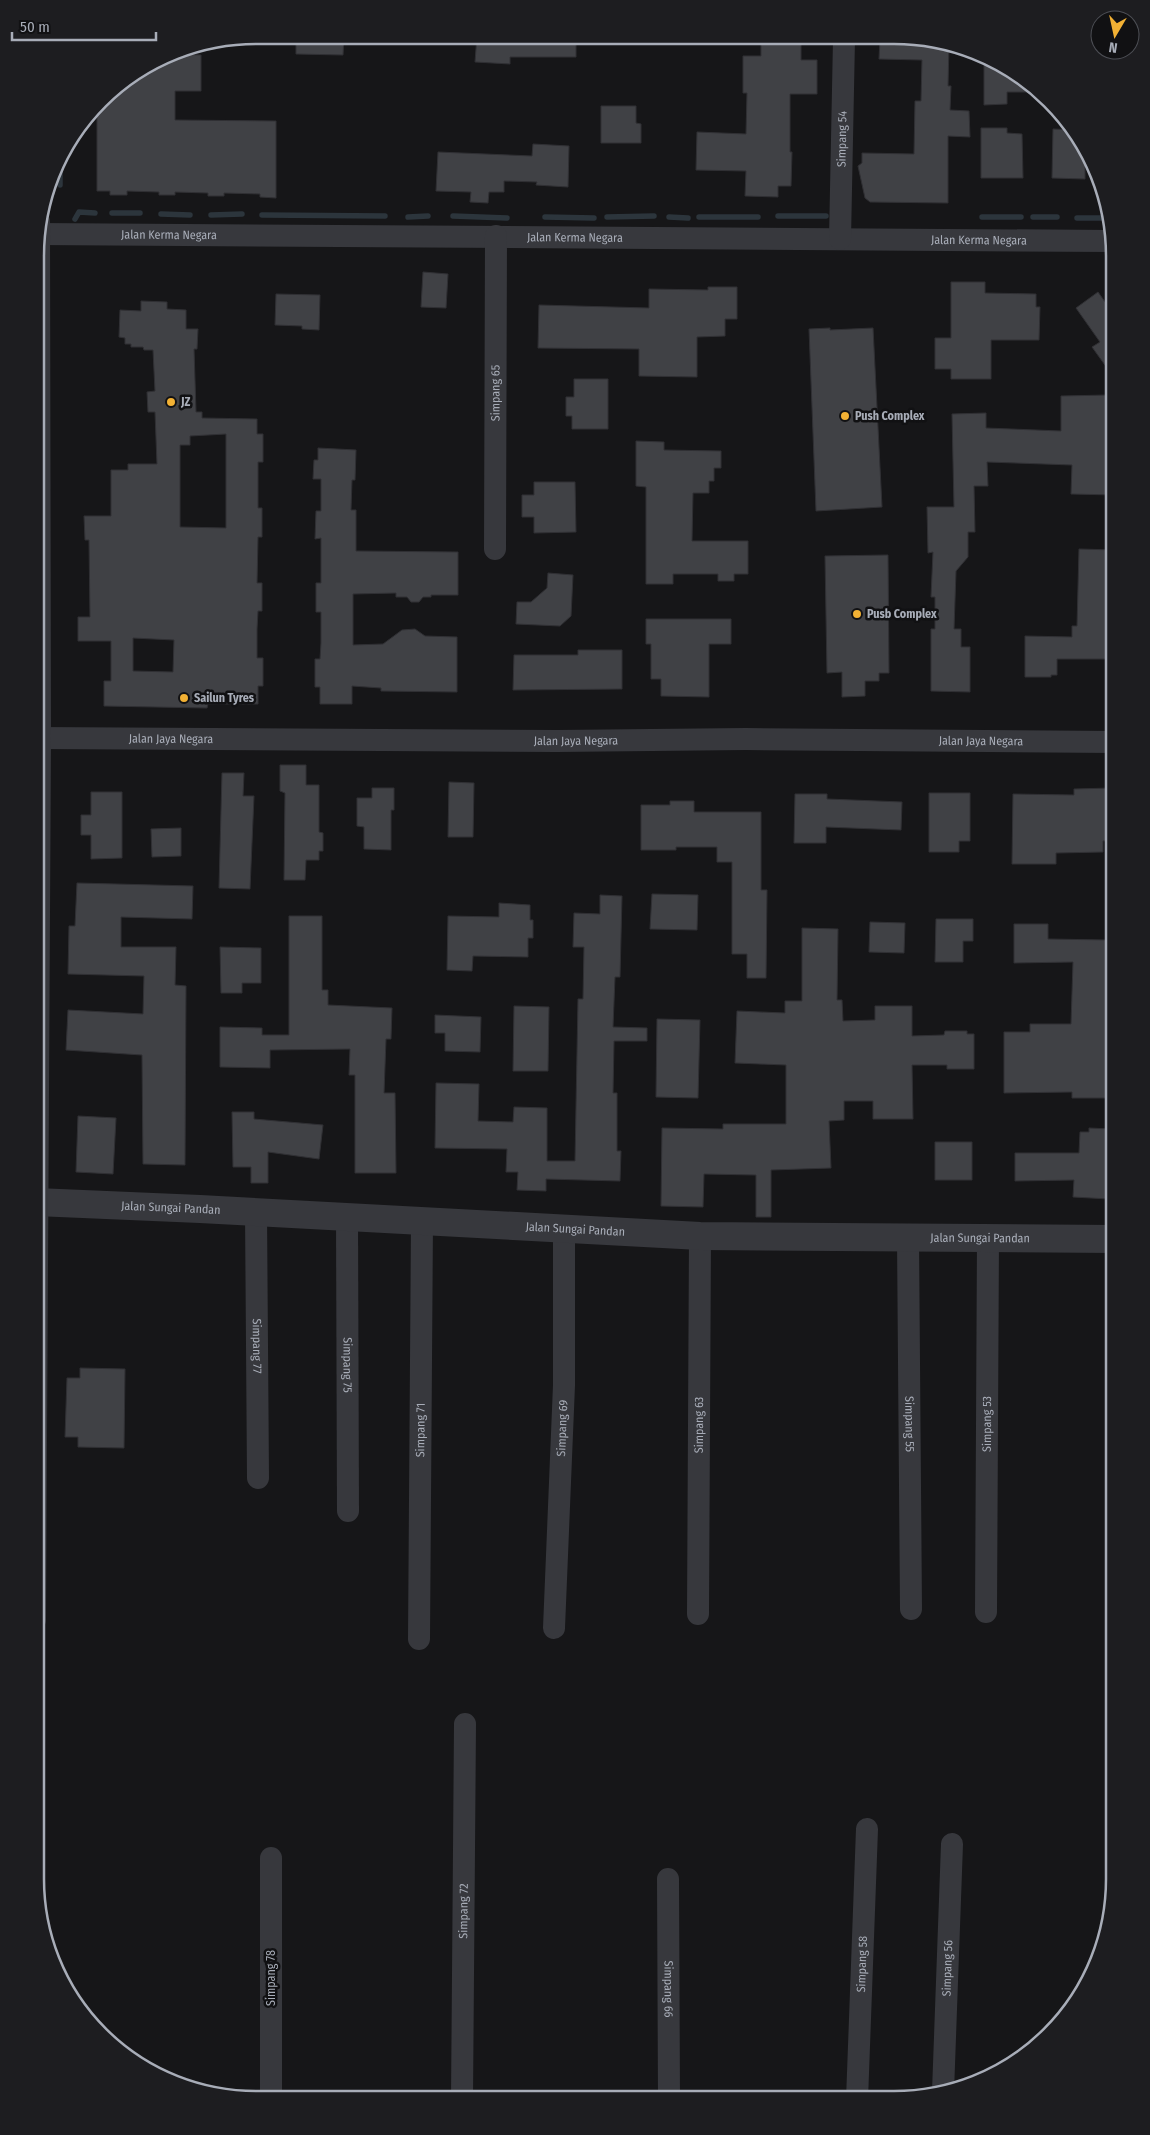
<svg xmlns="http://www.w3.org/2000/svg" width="1150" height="2135" viewBox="0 0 1150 2135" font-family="'Fira Sans Condensed',sans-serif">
  <rect width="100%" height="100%" fill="#161618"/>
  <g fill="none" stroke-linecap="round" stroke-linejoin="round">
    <path stroke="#2c353c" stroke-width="5.5" d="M60,155v30
      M112,213h28
      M161,214l29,1
      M211,215l31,-1
      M262,215l123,1
      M453,216l54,2
      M778,216h48
      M408,217l20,-1
      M545,217l49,1
      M607,217l47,-1
      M669,217l19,1
      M699,217h59
      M982,217h39
      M1033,217h24
      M1077,218h32
      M75,219l4,-7 16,1"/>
  </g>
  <path fill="#404145" stroke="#303034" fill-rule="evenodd" d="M296,35l48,1 -1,19 -47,-1z
    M477,36l99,1v20h-66v7l-35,-2z
    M761,39l40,1v20h16v34h-27v58h2l-1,34h-13v11l-33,-1 1,-25 -50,-1 1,-38 49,2 1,-41h-4v-37h18z
    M880,39h57l12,4 -1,43h3l-1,24 19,1 1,26 -22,-1v67l-78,-1 -5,-4 -7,-32 4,-3v-10l52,1 1,-53h6l1,-41 -43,-1z
    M168,54l33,1v36h-26v29l101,1v77l-16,-1v-3l-36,-1v3h-16v-3l-33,-1v3h-16v-3l-32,-1v4h-17v-4h-13v-83l13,-18z
    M984,55l7,3 51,34h-35v12l-23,1z
    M601,106h35v17l5,1v19h-40z
    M981,128h26v5l15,1 1,44h-42z
    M1053,129l22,1 3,3 17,35 -10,-1v12l-33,-1z
    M533,144l36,2 -1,41 -32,-2 1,-3 -33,-1v11h-15l-1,11 -18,-1 1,-10 -35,-1 2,-39 94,4z
    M423,272l25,2 -2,34 -25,-1z
    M951,282h34v11l51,1v13h4l-1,33h-48v39h-40v-10h-16v-31h16z
    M708,287h29v32h-12v17l-28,1v40l-58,-1v-27l-101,-1 1,-43 110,3v-19l59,1z
    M1098,292l17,24v63l-23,-32 8,-5 -24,-34z
    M276,294l44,1 -1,35 -17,-1v-3l-27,-1z
    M141,301l26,1v7l19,1v19h12l-1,20h-3l2,63h6v6l55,1v15h6v28h-5v46h4v29h-4l-1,46h5v28h-4l-1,18v29h6v28h-5v18h-50l-1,4 -103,-2v-25h7v-40h-33v-24h12l-1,-77h-4l-1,-24h27v-46h17v-6h29l-2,-52h-7l-1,-20 8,-1 -2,-41h-9l-1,-3h-12v-3h-6v-6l-6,-1 1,-27 21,1zM226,434v94l-46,-1v-82h10v-9zM133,638l41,2 -1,32 -40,-1z
    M830,328v2l43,-2 9,179 -66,4 -7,-182z
    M574,379h34v50h-36v-13h-6v-19h8z
    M1108,395l2,59h5v41l-44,-1 1,-29 -85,-3 1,24h-14l1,46h-7v25l-12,14 -2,58h7v18h9v45l-39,-1v-62h4v-32h-4l2,-45 -5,1 -1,-46h27l-2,-93 34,-1v15l75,3v-35z
    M636,441l28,1v8l57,1v17h-7v13h-5v12h-16l-1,48h56v33h-14v7h-16v-7h-45v10h-27v-97l-10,-1z
    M318,448l38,2 -1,30h-3l-1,30h5v41l102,1v43h-27v2h-8l-4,5h-8l-4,-5h-11v-4l-43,1v51l30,-1 19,-14 13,-1 10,7 32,1v55l-76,-1v-3l-29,-2v18h-32v-17h-5v-28h5l1,-16v-31h-5v-29h5v-45l-6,1 1,-28h5v-32h-8l1,-19h4z
    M534,482h41l1,50 -42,1v-16h-12v-22h12z
    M1079,549l36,1 -1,109h-57v16h-6v2h-26v-41l47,1v-11h5z
    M888,555l1,118h-10v8h-14v15l-23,1v-25l-15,1 -2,-117z
    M548,573l25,2 -2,41 -11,10 -44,-2 1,-22h14l16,-14z
    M646,619h85v25h-22v53l-48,-1v-17h-10v-35h-5z
    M578,650h44v39l-109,1 1,-35h64z
    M280,765h26v20h13v47l4,1v18h-4v9h-13l-1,20h-21l1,-87 -5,-2z
    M222,773h22l-1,23h11l-4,93 -31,-1z
    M449,782l25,1 -1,54h-25z
    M372,788h22v22h-3v40l-27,-1v-22l-7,-1v-28h15z
    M1112,788l1,52 -10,1v11l-47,1v11h-44l1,-70 61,1v-6z
    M91,792h31v66l-31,1v-24h-10v-20h10z
    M929,793h41v48h-11v11h-30z
    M795,794h32v5l75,3 -1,28 -75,-3v16h-32z
    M670,801h24v11h67v78h6l-1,88h-19v-24h-15v-92h-15v-15h-41v3h-35v-45h29z
    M181,828v28l-29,1 -1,-28z
    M77,883l116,3 -1,33 -71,-2v30h55l-1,38 11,1 -1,179 -42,-1 -1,-109 -76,-5 2,-40 75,4 1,-38 -76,-2 1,-48h6z
    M652,894l46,1 -1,35 -47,-1z
    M600,895l22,1 -2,81h-5l-2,50 34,1v13h-33l-1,52h4v58h4l-1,30 -74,-2v12l-29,-1 1,-18h-12l1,-23 -72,-1 1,-65 43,1 -1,37 35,1 1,-15 33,1v53h28l3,-162h5l1,-52h-11l1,-34 26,1z
    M499,903l31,2v15h3v18h-5v19l-55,-1 -1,15 -25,-1 1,-54 51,1z
    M289,916h33v74h6v15l64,3 -1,31h-5l-2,54h11l1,80h-41v-98h-6l1,-26 -80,1v18l-50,-1v-40l42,1v7h27z
    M936,919h37v22h-10v21h-28z
    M870,922l35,1 -1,30 -35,-1z
    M1014,924h34v15l59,1v57h4l2,101h-41v-6l-68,1v-61h26v-8h41l2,-62 -59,1z
    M802,928l36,1 -1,71h5l1,21 32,-1v-14h37v30l32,-1 1,-4h22v3h7v35h-27v-4h-35l1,54h-40v-18h-29v19l-15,1 2,47 -60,2v47h-15v-42l-52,-1 -1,33 -42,-1 1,-78 61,1v-5h63v-59l-51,-2 2,-52 48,2v-12h17z
    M220,947l41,1v35h-19v10h-21z
    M514,1006l35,1 -1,64h-35z
    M435,1015l46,2 -1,35 -35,-1v-18h-10z
    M657,1019l43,1 -2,78 -42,-1z
    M232,1112h22v7l69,6 -4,34 -51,-7v31h-17v-16h-18z
    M78,1116l38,2 -3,56 -37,-2z
    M1089,1128l22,1 -1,21h5v44h-6v5l-36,-2 1,-17 -59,1v-28h64l1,-21h9z
    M935,1142h37v38h-37z
    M80,1368l45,1 -1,79 -46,-1v-10h-13l2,-59h13z"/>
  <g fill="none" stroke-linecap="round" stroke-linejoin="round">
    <g stroke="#37383d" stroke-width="22">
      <path id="s1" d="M37,234l1075,7"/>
      <path id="s2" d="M840,239l4,-200"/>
      <path id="s3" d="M495,549l1,-313"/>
      <path id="s4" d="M36,738l521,3 189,-2 369,3"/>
      <path id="s5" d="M256,1212l2,266"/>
      <path id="s6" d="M347,1217l1,294"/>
      <path id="s7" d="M908,1238l3,371"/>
      <path id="s8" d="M986,1612l2,-374"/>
      <path id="s9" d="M698,1614l2,-378"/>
      <path d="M35,1620l5,-882 -1,-516"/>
      <path id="s10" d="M554,1628l10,-243v-157"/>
      <path id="s11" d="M419,1639l3,-418"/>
      <path id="s12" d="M668,1879l1,220"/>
      <path id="s13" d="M943,2092l9,-248"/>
      <path d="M271,2098v-240"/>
      <path id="s14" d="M462,2099l3,-375"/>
      <path id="s15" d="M857,2100l10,-271"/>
    </g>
    <path stroke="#37383d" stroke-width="28" id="s16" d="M36,1202l164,7 500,27 415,3"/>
  </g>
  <g fill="#f2b134" stroke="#111113" stroke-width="2">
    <circle cx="171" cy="402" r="5"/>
    <circle cx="845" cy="416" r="5"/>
    <circle cx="857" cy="614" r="5"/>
    <circle cx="184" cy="698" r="5"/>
  </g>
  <g text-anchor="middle" stroke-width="5" stroke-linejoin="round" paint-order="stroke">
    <g font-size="12" fill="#a8adb8" stroke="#111113">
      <text dy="4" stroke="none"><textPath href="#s2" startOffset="100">Simpang 54</textPath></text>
      <text dy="4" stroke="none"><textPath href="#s1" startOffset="132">Jalan Kerma Negara</textPath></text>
      <text dy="4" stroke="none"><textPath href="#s1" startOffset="538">Jalan Kerma Negara</textPath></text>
      <text dy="4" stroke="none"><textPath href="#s1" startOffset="942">Jalan Kerma Negara</textPath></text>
      <text dy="4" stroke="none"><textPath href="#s3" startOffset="156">Simpang 65</textPath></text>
      <text dy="4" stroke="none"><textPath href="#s4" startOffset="135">Jalan Jaya Negara</textPath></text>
      <text dy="4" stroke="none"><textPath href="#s4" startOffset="540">Jalan Jaya Negara</textPath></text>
      <text dy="4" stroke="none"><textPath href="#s4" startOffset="945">Jalan Jaya Negara</textPath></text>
      <text dy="4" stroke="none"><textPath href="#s16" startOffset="135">Jalan Sungai Pandan</textPath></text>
      <text dy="4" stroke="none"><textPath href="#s16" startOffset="540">Jalan Sungai Pandan</textPath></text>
      <text dy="4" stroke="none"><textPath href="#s16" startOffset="945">Jalan Sungai Pandan</textPath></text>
      <text dy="4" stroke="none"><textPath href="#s5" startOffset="134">Simpang 77</textPath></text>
      <text dy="4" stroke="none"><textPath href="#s6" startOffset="148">Simpang 75</textPath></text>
      <text dy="4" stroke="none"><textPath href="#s7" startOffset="186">Simpang 55</textPath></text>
      <text dy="4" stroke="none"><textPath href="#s9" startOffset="189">Simpang 63</textPath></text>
      <text dy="4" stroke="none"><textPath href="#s8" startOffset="188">Simpang 53</textPath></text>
      <text dy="4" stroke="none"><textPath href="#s10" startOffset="200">Simpang 69</textPath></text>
      <text dy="4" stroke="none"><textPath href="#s11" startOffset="209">Simpang 71</textPath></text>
      <text dy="4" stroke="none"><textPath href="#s14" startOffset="188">Simpang 72</textPath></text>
      <text dy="4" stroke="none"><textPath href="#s15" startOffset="136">Simpang 58</textPath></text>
      <text dy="4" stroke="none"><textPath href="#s13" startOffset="124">Simpang 56</textPath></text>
      <text transform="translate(271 1978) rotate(-90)" y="4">Simpang 78</text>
      <text dy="4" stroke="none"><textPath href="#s12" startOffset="110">Simpang 66</textPath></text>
    </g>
    <g font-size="12" font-weight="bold" fill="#a8adb8" stroke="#111113" text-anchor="start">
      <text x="181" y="406">JZ</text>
      <text x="855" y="420">Push Complex</text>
      <text x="867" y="618">Pusb Complex</text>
      <text x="194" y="702">Sailun Tyres</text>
    </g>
  </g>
  <path d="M0 0H1150V2135H0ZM256 44H894A212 212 0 0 1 1106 256V1879A212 212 0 0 1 894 2091H256A212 212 0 0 1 44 1879V256A212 212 0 0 1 256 44Z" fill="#1d1d20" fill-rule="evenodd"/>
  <path fill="none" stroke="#a8adb8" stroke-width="2.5" d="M256 44H894A212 212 0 0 1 1106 256V1879A212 212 0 0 1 894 2091H256A212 212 0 0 1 44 1879V256A212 212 0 0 1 256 44Z"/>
  <g transform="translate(1115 35) rotate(189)"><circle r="24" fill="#111113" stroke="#4d4f55"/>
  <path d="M0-4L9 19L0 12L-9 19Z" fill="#f2b134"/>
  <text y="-8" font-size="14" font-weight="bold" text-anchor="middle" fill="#a8adb8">N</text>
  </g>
  <path d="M12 32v8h144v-8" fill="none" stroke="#a8adb8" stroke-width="2.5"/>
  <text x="20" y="32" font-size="15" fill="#a8adb8" stroke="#111113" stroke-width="4" paint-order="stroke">50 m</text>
</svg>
